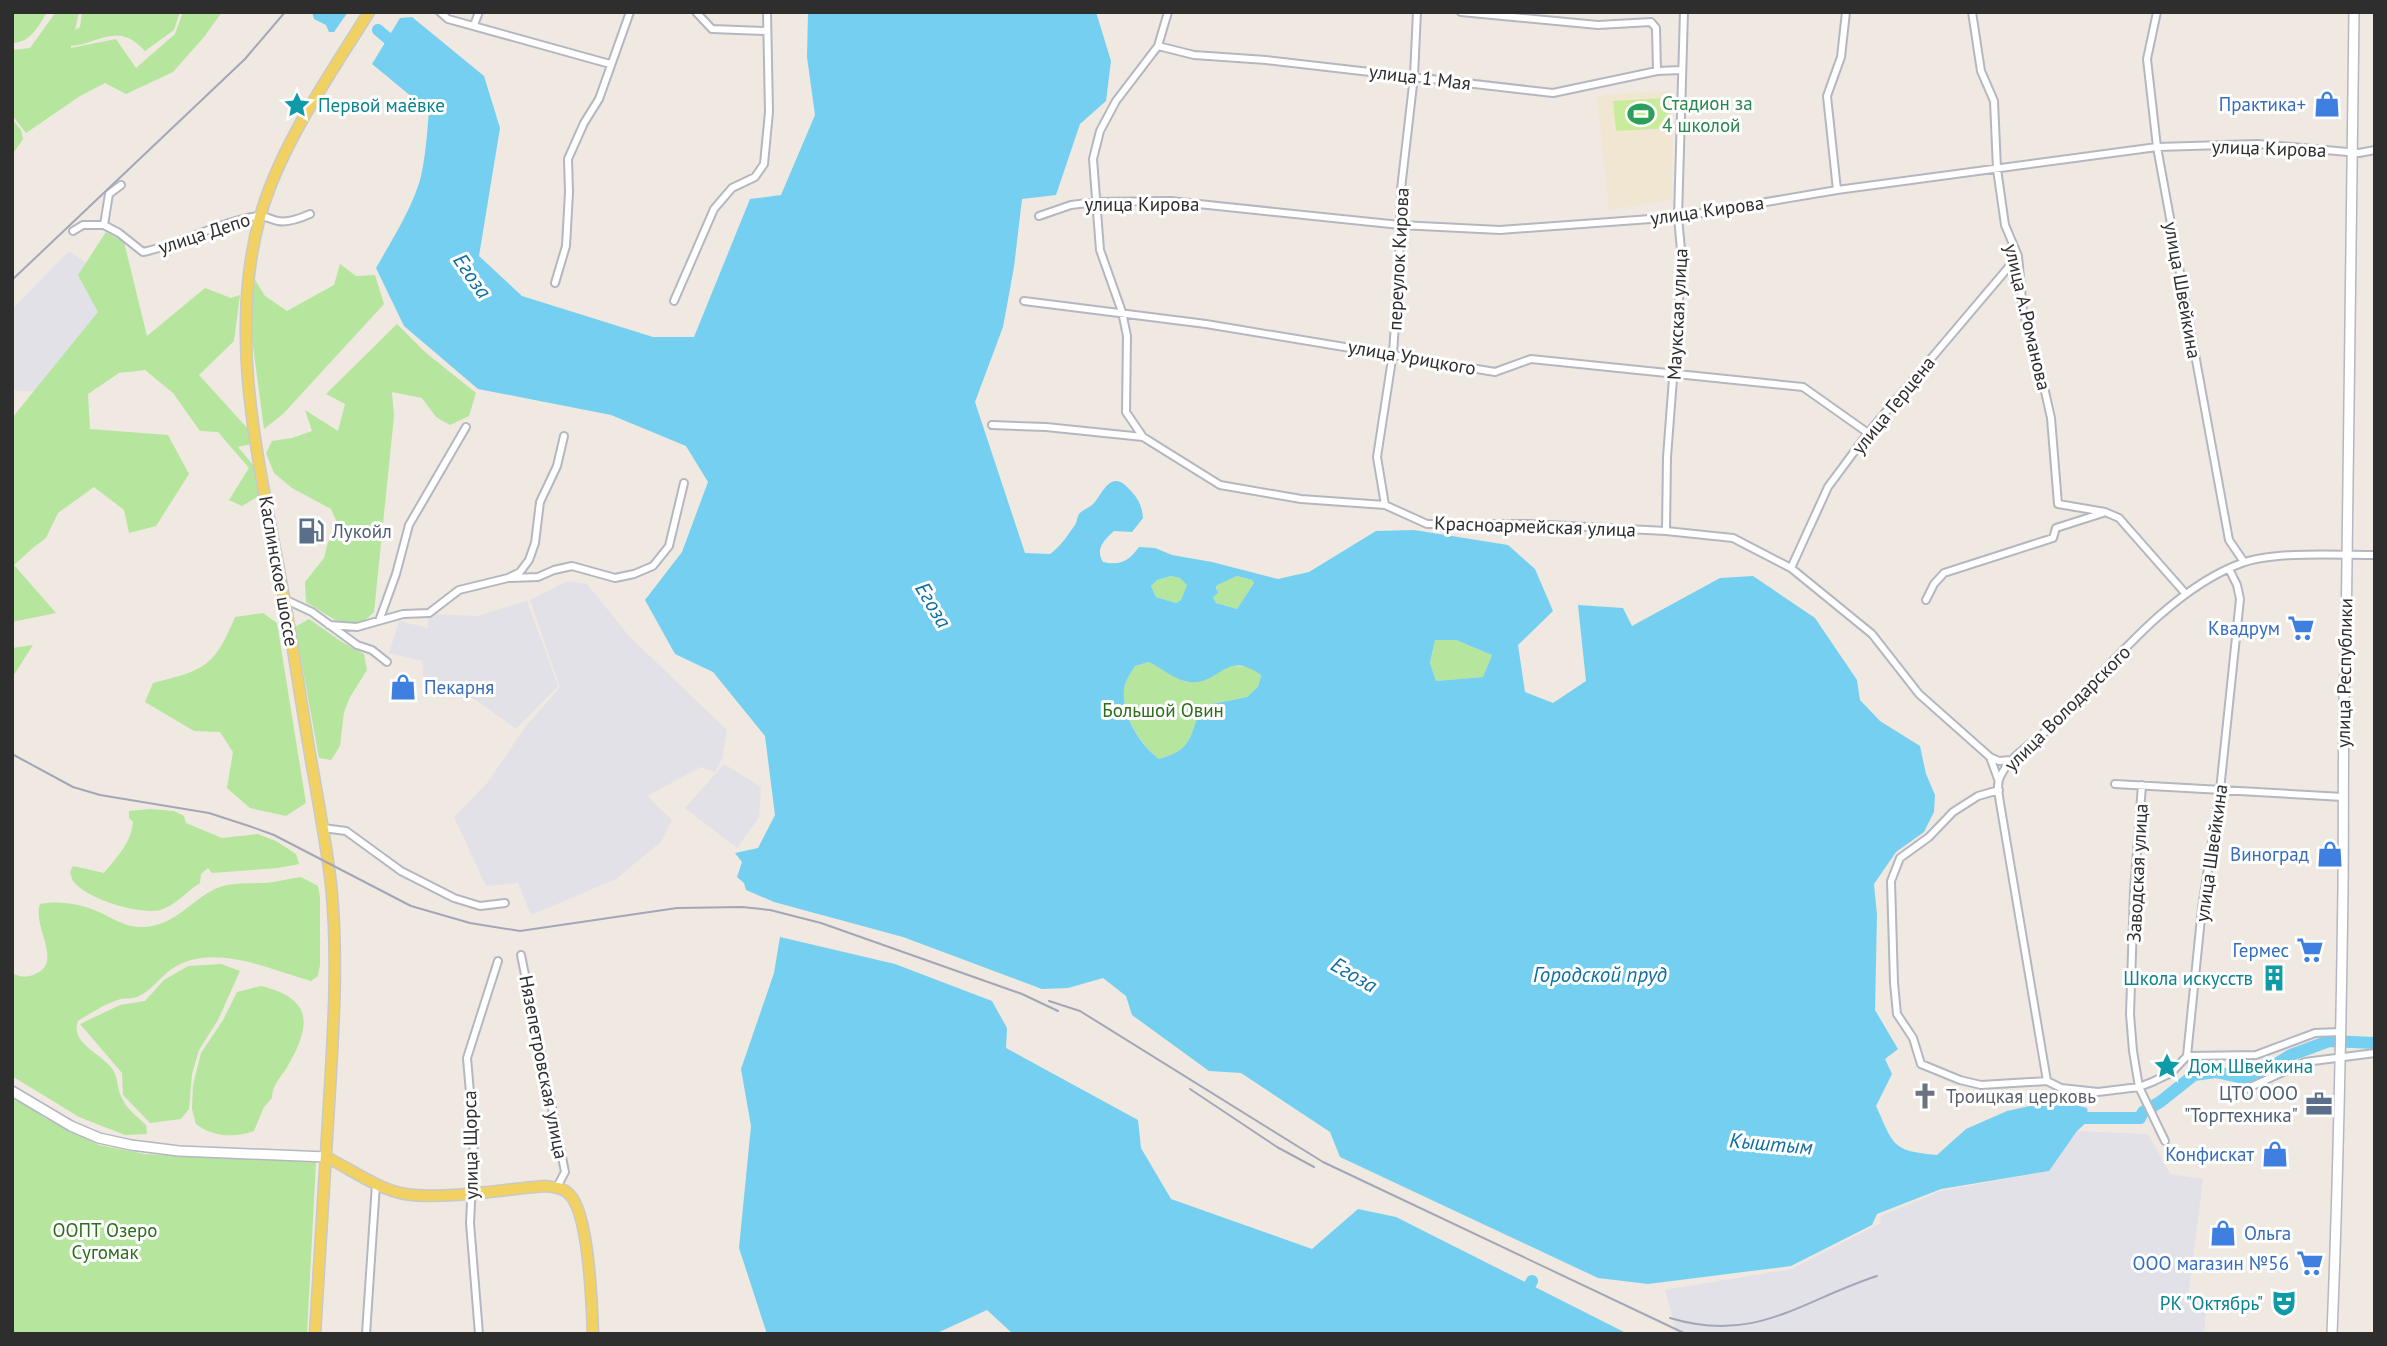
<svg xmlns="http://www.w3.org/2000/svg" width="2387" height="1346" viewBox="0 0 2387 1346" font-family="'PT Sans',sans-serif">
  <rect width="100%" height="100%" fill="#efe9e1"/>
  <path fill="#e3e1e8" d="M69,251l24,16 12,48 -57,77 -32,-1 -4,-3v-79z
    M568,581l19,3 42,52 98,94 -5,29 -7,13 -14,-5 -54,29 25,24 -10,21 -46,38 -85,36 -13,-32 -32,3 -32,-69 34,-35 38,-56 34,-39 -30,-87z
    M527,601l31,85 -42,43 -40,-29 -31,-13 -21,-5 -2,-21 -33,-8 10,-32 29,7 1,-14 48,2z
    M724,764l37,23 -2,30 -22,31 -52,-40z
    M2077,1131l71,3 22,40 33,5 -15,118 19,2 -3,35h-527l-12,-44 126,-21 90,-46 -1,-7 61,-25 108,-20z"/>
  <path fill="#f0e6d1" d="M1671,90l1,110 -63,10 -12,-114z"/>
  <path fill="#b6e59e" d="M12,12h35c-8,14 -17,31 -35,31z
    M56,12h23l-4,18 5,-3 2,-15h98l-6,18 -29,21c-27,-30 -44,-8 -74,-5v2l45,-9 20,29 39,-34 8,-22h39l-18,25 -31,35 -47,22 -21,-11 -25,13 -54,37 -14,-18v-65l18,-2z
    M12,119l9,11 2,9 -11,16z
    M106,232l18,10 23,94 58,-48 26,10 9,-3 -6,46 -35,34 50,55 2,14 -13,3 16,19 5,30 -17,10 -13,-6 20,-32 -31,-36 -18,-1 -27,-38 -28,-23 -26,3 -31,21 2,35 78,6 21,39 -33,52 -27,7 -5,-23 -30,-23 -36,26 -12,25 -12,9 -20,18 42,48 -44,9v-204l86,-106 -20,-37z
    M340,264l16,12 19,-1 9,29 -101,110 -19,15 -15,-113 6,-36 10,16 22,15 47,-26z
    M397,324l28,28 51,41 -7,23 -19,9 -14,-8 -14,-19 -30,-6 2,24 -20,196 -14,13 -25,-5 -29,-18 -1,-20 19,-24 4,-16 12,-13 -9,-20 -39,-21 -18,-15 -8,-20 6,-12 20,-3 20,-7 -7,-21 33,21 7,-27 -19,-10z
    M1171,576l9,2 8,7 -7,15 -5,3 -20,-6 -5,-11 6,-6z
    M1237,576l15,4 2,3 -17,26 -21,-6 -3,-6 3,-3 1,-10z
    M263,613l14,10 29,180 -20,13 -36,-8 -23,-20 6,-36 -13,-20 -26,-1 -49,-29 8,-19c51,-13 61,-15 82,-66z
    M309,619l33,23 22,12 3,16 -17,27 -6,15 -4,34 -9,14 -12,-2 -24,-131z
    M1435,640h21l36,15 -9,22 -47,4 -6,-18z
    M33,645l-21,33v-30z
    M1149,662l37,20 28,-6 8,-8 11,-2 16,1 12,7 -3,13 -11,10 -45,9c-13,28 -7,43 -43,53 -18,-14 -37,-43 -35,-68 0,-10 6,-17 11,-25z
    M150,809l24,2 10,5 2,7 36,15 36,-4 18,7 20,13 3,10 -21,4 -66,5 -4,-5 -7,6 -1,9c-13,8 -25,23 -40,27 -20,5 -73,-11 -86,-28 -2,-2 -3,-7 -4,-10l3,-6 31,7c13,-16 27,-30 29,-51l-4,-4v-7z
    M301,877l17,9 2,11v68l-2,11 -7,5c-40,-11 -96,-38 -136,-14 -14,8 -23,24 -38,30 -5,2 -11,1 -16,2 -15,4 -30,14 -43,22 -8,21 20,31 32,45 9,10 6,20 11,30 4,12 17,21 25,29l1,9 -22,1 -46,-18 -67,-41v-103c10,5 17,5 27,-1 22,-13 -7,-47 1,-68 18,-4 42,0 59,8 15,7 28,16 45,15 32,-2 46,-26 71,-38 19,-9 40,-4 59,-7 10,-2 18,-4 27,-5z
    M221,964l19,7 -22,49 -19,30 -7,24 -3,35 -8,10 -31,4 -27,-28 -1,-22 -42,-49 40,-19 25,-4 19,-21 24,-14z
    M261,986c54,13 50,41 25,83 -7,10 -14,17 -14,29l-8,9 -10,24c-19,7 -42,6 -58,-7l-4,-15 1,-24 8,-32 22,-33 14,-28z
    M12,1096l33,22 54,27 46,9 171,8 -9,172h-295z"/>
  <path fill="#c9ec9a" d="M1667,98l2,30 -53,3 -3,-30z"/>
  <path fill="#75cff0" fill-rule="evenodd" d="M312,12h36l-14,20h-5l-3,-7 -12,-6z
    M808,12h288l15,49 -5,40 -26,23 -24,71 -34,4 -8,68 -11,60 -28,75 50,151 25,1c11,-8 17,-18 25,-29 2,-3 2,-8 4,-11 3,-4 10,-6 13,-9 10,-9 18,-38 37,-16 9,9 13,16 14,29l-11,14 -18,-1c-10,9 -19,18 -11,31 17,4 26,-1 36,-15l16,1 17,7 40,7 66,17 31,-7 67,-41 38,-1 94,15 27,24 18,42 -35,34 7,47 28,11 33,-22 -8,-76 45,3 9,18 88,-48 33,-2 62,42 42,62 3,20 20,21 40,25 6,28 9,21 -1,17 -10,20 -28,20 -22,32 3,31 -2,95 23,39 -13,10 7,15 -16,32c18,39 15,45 61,49l29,-26 41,-18 49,-11 31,8 2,12 -12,11 -28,40 -108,18 -64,25 -5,11 -81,41 -143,18 -50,-6 -258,-121 -10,-25 -89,-59 -32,-2 -77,-56 -6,-19 -23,-18 -35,10 -26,1 -139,-52 -129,-35 -28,-12 -2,-7 -7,-6 5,-15 -7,-9 23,-5 17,-33 -10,-79 -52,-64 -38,-18 -30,-54 37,-48 26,-70 -22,-36 -75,-31 -133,-26 -74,-63 -28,-58c15,-26 38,-63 45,-92 5,-22 6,-43 8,-65l-57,-47 28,-46 12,-1 72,59 16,52 -21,128 43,40 131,41h41l56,-138 31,-4 34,-80 -8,-58zM1171,576l9,2 7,7 -6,15 -5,3 -20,-6 -5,-11 6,-6zM1237,576l15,4 2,3 -17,26 -21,-6 -3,-6 5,-4 -2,-5 1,-3zM1435,640h21l36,15 -9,22 -47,4 -6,-18zM1149,662c12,6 28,19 40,20 32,3 36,-33 72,-7l-3,12 -11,10 -45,9c-13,28 -7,43 -43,53 -19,-14 -37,-43 -35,-68 0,-9 6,-17 11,-25z
    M780,937l115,27 97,37 15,27 -1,20 132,72 3,28 30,51 141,50 46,-40 38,8 232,117h-615l-26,-24 -52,24h-168l-28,-86 12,-122 -10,-57 33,-96z"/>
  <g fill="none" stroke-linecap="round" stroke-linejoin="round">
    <path stroke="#75cff0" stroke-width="12" d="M378,30l21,18
      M2071,1118h69l3,-6 17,-10 34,-27 22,-3 27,6 20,-6 28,-17 38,-14 46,2
      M1522,1299l10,-18"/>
    <g stroke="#b4b7c1" stroke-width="10">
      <path id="street" d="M440,12l8,7 162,45
        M696,12l16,17 55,2
        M1461,12l137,13 53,-3 5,6 1,43
        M1972,12l9,59 13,30 3,68 8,56 13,31 5,55 18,63 10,44 7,86 47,8 14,6 66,75
        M2157,12l-10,47 10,88 72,393 15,22
        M474,25l5,-13
        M1158,46l36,9 72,5 287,33 104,-22 24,-1
        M121,185l-12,9 -5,31 15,8 24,19c39,-8 75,-30 115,-36 7,-1 13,4 20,5 10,2 23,-3 32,-7
        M1837,190l-10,-94 14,-39 5,-45
        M1039,216l32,-11 25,-3 74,-1 230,24 100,5 178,-13 159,-27 320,-43 101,-3 101,9 16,-3
        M73,231l10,-6h21
        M555,283l11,-37 3,-54 -1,-33 16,-36 15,-24 31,-87
        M674,301l40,-92 18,-21 23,-11 9,-13 5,-52 -2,-100
        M1024,301l182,23 289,48 36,-13 272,28 65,46
        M992,425l54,2 97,10 77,48 81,14 84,6 42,19h102l137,7 67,7 58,30 81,66 47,60 71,63 8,22
        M1143,437l-17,-25 1,-76 -5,-24 -22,-62 -7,-91 7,-28 16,-30 42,-55 10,-34
        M1385,505l-8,-48 16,-104 6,-87 2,-77 13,-113 3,-64
        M1666,531l1,-74 15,-196 -4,-44 6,-205
        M1791,568l37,-81 40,-54 150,-177
        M510,578l28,-1 16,-7 18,-4 43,12 19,-4 19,-8 16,-20 15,-63
        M284,599l28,13 45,33 15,5 15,12
        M1926,600l8,-16 10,-11 109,-35 3,-10 47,-15
        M379,621l17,-47 13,-49 57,-98
        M329,625l28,2 46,-13 26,-1 30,-23 49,-12 12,-6 9,-12 6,-17 5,-41 17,-36 7,-30
        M1990,757l9,4 12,-1
        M2115,784l228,13
        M2142,785l-8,106 -4,123 3,37 6,36 26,54
        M1999,790l-21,6 -25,16 -24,25 -29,21 -9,23 3,102 3,31 16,24 8,26 39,16 21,5 66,-4 14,7 37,4 41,-5 13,-5 19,-9 16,-17 69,-1 59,-22 25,-1
        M323,828l23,3 55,40 53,27 26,8 25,-3
        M521,955l44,217 -8,15
        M2187,1056l15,-148 18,-118 20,-191 -3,-14 -8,-16
        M2047,1081l-47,-278c-1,-8 -4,-19 0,-26 10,-22 36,-36 53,-52 53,-54 116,-136 189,-162 32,-12 97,-8 133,-8
        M2246,1089l59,-27 70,-9
        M366,1334l10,-150
        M479,1334l-9,-111 4,-84 -7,-81 31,-97"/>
    </g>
    <g stroke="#b4b7c1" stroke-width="12">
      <path id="secondary" d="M12,1091l59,35 28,12 32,7 48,6 147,6
        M2332,1334c6,-149 9,-297 11,-446 1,-83 -1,-166 3,-249l8,-627"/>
    </g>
    <g stroke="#c9c9c9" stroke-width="13">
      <path id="primary" d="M326,1157c25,12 51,32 79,37 37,6 101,-5 140,-8 9,1 20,2 25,9 19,20 22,110 23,139
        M315,1334c5,-82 10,-164 15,-246 4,-67 8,-137 1,-204 -6,-50 -16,-99 -24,-148 -9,-52 -16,-104 -26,-155 -22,-120 -54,-244 -21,-364 20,-72 70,-142 109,-205"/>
    </g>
    <use href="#street" stroke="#fff" stroke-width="6"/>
    <use href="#secondary" stroke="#fff" stroke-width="9"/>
    <use href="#primary" stroke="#f2d163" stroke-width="10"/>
    <path stroke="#a3a6b8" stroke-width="2" d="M12,280l233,-221 40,-47
      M12,754l61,33 27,8 109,18 40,13 25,9 137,71 59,17 50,8 157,-23 65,-1 28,3 51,13 201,71 36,17
      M1049,1001l31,10 243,151 363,172
      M1190,1089l87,58 37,20
      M1670,1318c86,26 130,-17 207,-42"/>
  </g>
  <defs>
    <g id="shop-bare" transform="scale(2.1)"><path d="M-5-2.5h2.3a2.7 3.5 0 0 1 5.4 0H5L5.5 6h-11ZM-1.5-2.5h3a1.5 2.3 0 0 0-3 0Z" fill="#3f7fe0" stroke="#fff" stroke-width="2.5" paint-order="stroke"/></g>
    <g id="sight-bare" transform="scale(2.1)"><path d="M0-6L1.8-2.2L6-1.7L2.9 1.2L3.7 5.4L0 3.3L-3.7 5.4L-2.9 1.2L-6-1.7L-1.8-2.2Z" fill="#0f9aa8" stroke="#fff" stroke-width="2.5" paint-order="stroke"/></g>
    <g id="stadium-bare" transform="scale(2.1)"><path d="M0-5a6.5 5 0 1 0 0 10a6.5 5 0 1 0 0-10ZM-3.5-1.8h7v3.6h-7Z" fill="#2e9e5b" stroke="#fff" stroke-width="2.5" paint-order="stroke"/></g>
    <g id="fuel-bare" transform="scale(2.1)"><path d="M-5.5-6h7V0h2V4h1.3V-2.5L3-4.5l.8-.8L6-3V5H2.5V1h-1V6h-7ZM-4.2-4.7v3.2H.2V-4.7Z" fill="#5c6f8a" stroke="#fff" stroke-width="2.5" paint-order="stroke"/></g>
    <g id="supermarket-bare" transform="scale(2.1)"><path d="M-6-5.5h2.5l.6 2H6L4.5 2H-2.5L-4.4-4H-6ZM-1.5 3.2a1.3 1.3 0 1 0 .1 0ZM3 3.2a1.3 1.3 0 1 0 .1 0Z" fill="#3f7fe0" stroke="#fff" stroke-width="2.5" paint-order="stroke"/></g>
    <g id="building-bare" transform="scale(2.1)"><path d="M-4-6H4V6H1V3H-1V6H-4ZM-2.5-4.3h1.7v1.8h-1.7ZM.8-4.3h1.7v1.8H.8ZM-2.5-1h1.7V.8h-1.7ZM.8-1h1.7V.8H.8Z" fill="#0f9aa8" stroke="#fff" stroke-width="2.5" paint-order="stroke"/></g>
    <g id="church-bare" transform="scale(2.1)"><path d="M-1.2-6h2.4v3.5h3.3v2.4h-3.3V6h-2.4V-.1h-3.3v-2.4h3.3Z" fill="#6b7280" stroke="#fff" stroke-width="2.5" paint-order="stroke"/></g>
    <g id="office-bare" transform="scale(2.1)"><path d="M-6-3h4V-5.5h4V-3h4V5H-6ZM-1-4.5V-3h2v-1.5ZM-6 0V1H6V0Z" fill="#5c6f8a" stroke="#fff" stroke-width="2.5" paint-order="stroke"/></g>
    <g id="theatre-bare" transform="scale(2.1)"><path d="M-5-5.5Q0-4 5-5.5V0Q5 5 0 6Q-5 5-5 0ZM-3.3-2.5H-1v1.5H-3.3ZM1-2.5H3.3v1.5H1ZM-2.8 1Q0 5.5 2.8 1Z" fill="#0f9aa8" stroke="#fff" stroke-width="2.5" paint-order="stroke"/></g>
  </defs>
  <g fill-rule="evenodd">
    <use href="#shop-bare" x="2327" y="104"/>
    <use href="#sight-bare" x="297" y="105"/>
    <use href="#stadium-bare" x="1641" y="114"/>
    <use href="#fuel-bare" x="311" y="531"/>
    <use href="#supermarket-bare" x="2301" y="628"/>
    <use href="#shop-bare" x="403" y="687"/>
    <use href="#shop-bare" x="2330" y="854"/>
    <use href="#supermarket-bare" x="2310" y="950"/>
    <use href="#building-bare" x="2274" y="978"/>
    <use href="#sight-bare" x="2167" y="1066"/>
    <use href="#church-bare" x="1925" y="1096"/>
    <use href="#office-bare" x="2319" y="1104"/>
    <use href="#shop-bare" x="2275" y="1154"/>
    <use href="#shop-bare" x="2223" y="1233"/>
    <use href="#supermarket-bare" x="2310" y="1263"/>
    <use href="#theatre-bare" x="2284" y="1303"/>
  </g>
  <g text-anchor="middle" stroke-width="6" stroke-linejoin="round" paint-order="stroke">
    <g font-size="19" fill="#2e2e2e" stroke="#fff">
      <text transform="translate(1420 77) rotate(7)" y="7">улица 1 Мая</text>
      <text transform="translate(2269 148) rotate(2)" y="7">улица Кирова</text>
      <text x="1142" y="211">улица Кирова</text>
      <text transform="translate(1707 210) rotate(-8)" y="7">улица Кирова</text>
      <text transform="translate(204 233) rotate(-18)" y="7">улица Депо</text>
      <text transform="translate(1398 259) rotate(-87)" y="7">переулок Кирова</text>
      <text transform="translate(2183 290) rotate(80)" y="7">улица Швейкина</text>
      <text transform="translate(1677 314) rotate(-87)" y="7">Маукская улица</text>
      <text transform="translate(2028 317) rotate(77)" y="7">улица А.Романова</text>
      <text transform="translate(1412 357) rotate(10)" y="7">улица Урицкого</text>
      <text transform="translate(1893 405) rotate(-51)" y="7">улица Герцена</text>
      <text transform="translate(1535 526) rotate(2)" y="7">Красноармейская улица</text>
      <text transform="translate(279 571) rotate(80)" y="7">Каслинское шоссе</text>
      <text transform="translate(2344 673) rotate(-89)" y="7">улица Республики</text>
      <text transform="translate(2067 708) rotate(-45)" y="7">улица Володарского</text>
      <text transform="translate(2211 853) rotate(-82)" y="7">улица Швейкина</text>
      <text transform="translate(2137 873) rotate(-87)" y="7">Заводская улица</text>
      <text transform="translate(544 1067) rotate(79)" y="7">Нязепетровская улица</text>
      <text transform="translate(470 1145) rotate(-91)" y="7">улица Щорса</text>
    </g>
    <g font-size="19" fill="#27864d" stroke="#fff" text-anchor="start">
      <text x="1662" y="110">Стадион за<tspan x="1662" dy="22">4 школой</tspan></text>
    </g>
    <g font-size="19" fill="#366cbe" stroke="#fff" text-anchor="end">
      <text x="2306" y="111">Практика+</text>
      <text x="2280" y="635">Квадрум</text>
      <text x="424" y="694" text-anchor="start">Пекарня</text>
      <text x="2309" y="861">Виноград</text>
      <text x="2289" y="957">Гермес</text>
      <text x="2254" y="1161">Конфискат</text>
      <text x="2244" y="1240" text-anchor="start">Ольга</text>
      <text x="2289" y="1270">ООО магазин №56</text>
    </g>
    <g font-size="19" fill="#0d838f" stroke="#fff" text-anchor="start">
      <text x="318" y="112">Первой маёвке</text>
      <text x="2253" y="985" text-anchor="end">Школа искусств</text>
      <text x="2188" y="1073">Дом Швейкина</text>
      <text x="2263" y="1310" text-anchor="end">РК "Октябрь"</text>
    </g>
    <g font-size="19" fill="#4e5e75" stroke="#fff" text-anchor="start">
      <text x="332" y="538">Лукойл</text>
      <text x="2298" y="1100" text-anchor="end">ЦТО ООО<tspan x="2298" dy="22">"Торгтехника"</tspan></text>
    </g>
    <g font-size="19" fill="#2c6e1b" stroke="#fff">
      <text x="1163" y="717">Большой Овин</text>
      <text x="105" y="1237">ООПТ Озеро<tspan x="105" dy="22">Сугомак</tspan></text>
    </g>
    <g font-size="19" fill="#5b616d" stroke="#fff" text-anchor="start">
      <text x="1946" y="1103">Троицкая церковь</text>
    </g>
    <g font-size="21" font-style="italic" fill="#0d6fa3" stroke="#fff">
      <text transform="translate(472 276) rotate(55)" y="7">Егоза</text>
      <text transform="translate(933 605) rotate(59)" y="7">Егоза</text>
      <text transform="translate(1354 975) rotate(30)" y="7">Егоза</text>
      <text x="1600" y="982">Городской пруд</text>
      <text transform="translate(1771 1144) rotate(5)" y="7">Кыштым</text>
    </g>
  </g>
  <rect width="2387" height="1346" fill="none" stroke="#2e2e2e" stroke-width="28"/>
</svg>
